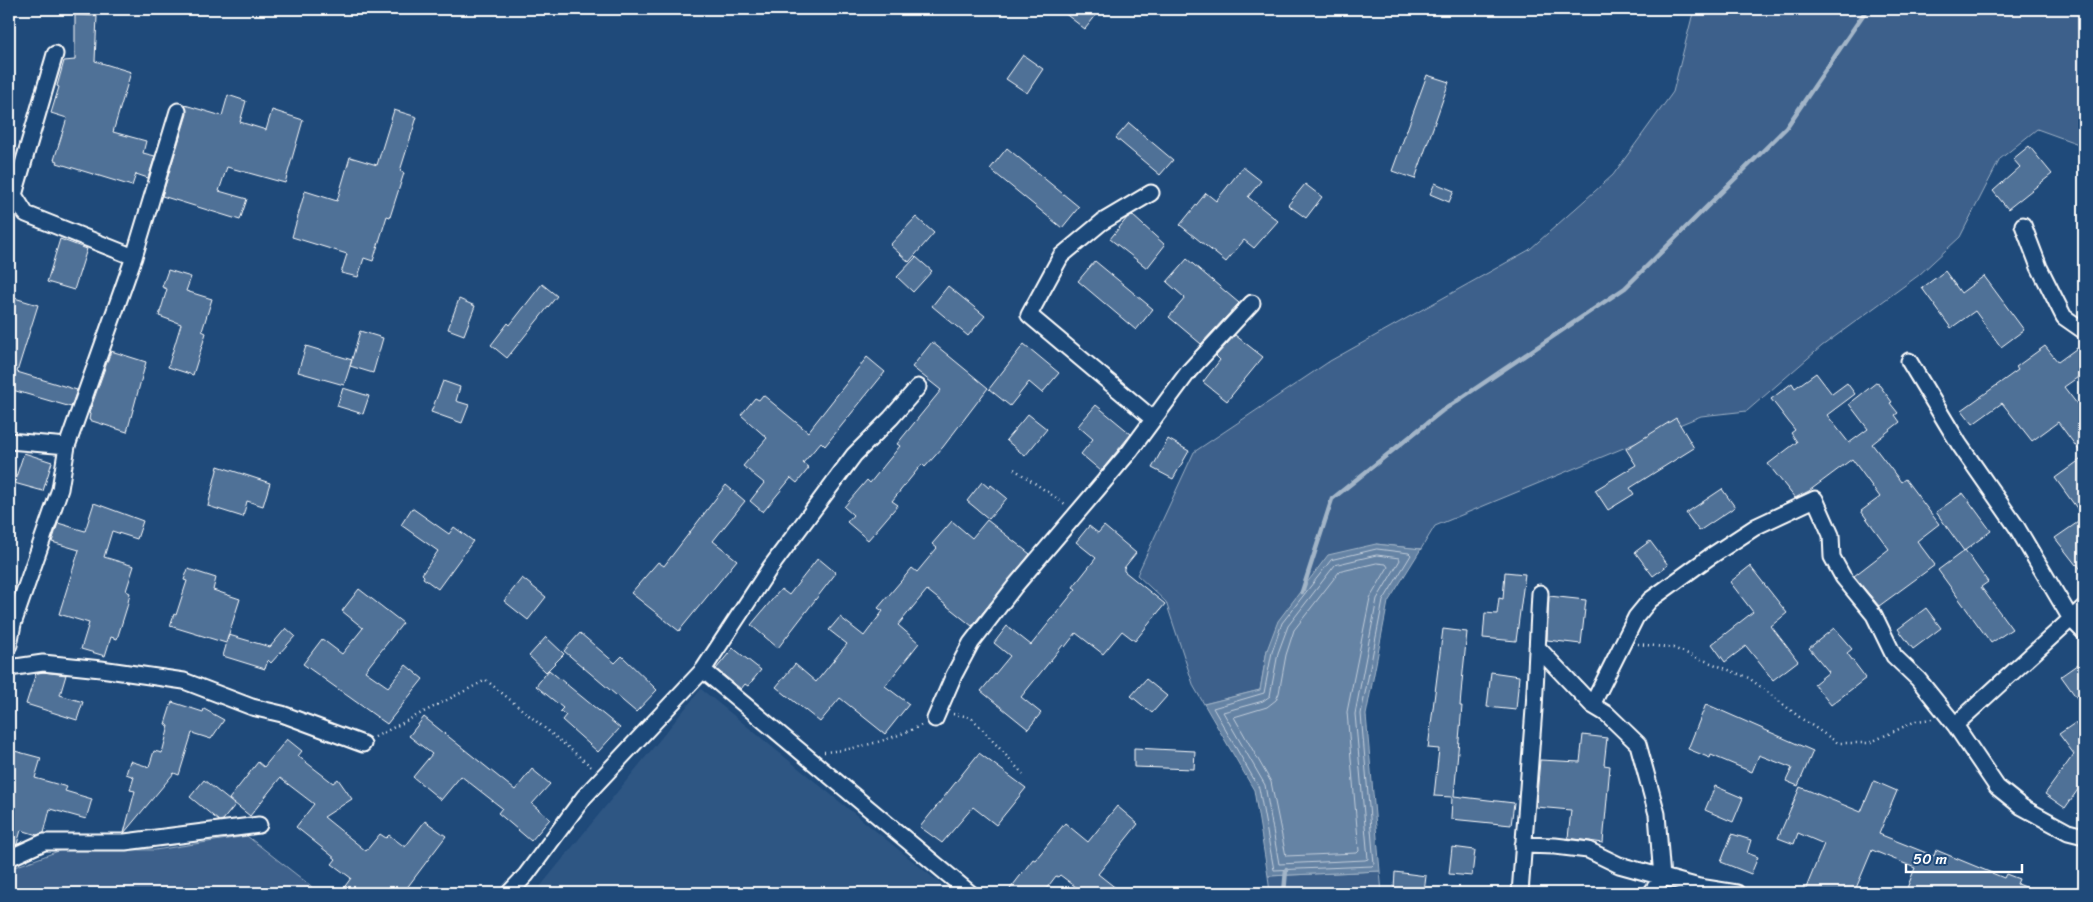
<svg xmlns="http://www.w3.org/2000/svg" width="2093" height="902" viewBox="0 0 2093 902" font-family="Sriracha,sans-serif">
  <rect width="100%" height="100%" fill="#1f4a7a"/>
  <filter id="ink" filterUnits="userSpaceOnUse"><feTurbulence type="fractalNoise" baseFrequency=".02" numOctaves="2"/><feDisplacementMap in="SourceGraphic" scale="10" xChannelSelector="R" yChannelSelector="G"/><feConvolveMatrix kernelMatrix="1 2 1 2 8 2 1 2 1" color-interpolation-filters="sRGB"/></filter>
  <g filter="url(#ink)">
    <path fill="#2e5683" d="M701,689l251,204h-417z"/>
    <path fill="#3c618b" stroke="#9eb0c5" d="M1694,9h390v137l-47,-17 -37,30 -40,78 -41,38 -97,71 -75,65 -46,5 -266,110 -14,23 -45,-5 -109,106 -7,40 -56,14 -10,-17 -28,-85 -29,-27 57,-123 136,-91 199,-111 84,-75 60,-83z
      M247,836l64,50 3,7h-305v-24l55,-20 91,1z
      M1380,871l2,22h-112l-2,-17z"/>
    <path fill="#6583a4" stroke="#a3b5c8" d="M1376,544l45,5 -33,53 -22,113 14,156 -112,5 -14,-86 -50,-86 56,-14 7,-40 11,-29 50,-66z"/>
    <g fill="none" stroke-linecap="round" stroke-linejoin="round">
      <path stroke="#c1cddb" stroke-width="1" d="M1377,549l32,4 2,2 -28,46 -22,113 13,150 -2,2 -98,4 -15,-82 -46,-80 51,-15 8,-41 10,-29 49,-63z
        M1377,555l22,3 1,2 -23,39 -22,115 13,145 -3,1 -86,4 -14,-79 -42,-73 40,-11 7,-5 8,-43 10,-27 47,-61z
        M1377,563l9,1 2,3 -18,31 -23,114 12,139 -2,2 -71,3 -15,-74 -37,-65 33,-10 9,-7 3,-7 7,-38 8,-25 45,-58z"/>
      <path stroke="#a3b5c8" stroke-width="4.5" d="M1302,592l30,-93 110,-88 183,-123 161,-160 81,-119
        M1284,893l2,-23"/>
    </g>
    <path fill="#507197" stroke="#fff" d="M1059,9h42l-16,20z
      M75,15l22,1 -2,45 36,11 -18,60 33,9 -3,12 12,3 -7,22 -12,-4 -4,12 -75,-23 1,-2 -4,-1 13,-42 -16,-5 8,-26 -2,-1 7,-25 11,-1z
      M1023,55l20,14 -16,24 -21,-14z
      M1427,75l22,7 -34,97 -23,-8z
      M228,95l18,6 -6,21 26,8 6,-20 31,10 -18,63 -58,-16 -8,24 28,8 -7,21 -78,-24 25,-82 -2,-9 37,11z
      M394,110l23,7 -17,54 4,2 -14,44 -3,-1 -14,45 -9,-3 -6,19 -17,-4 6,-19 -55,-17 13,-46 32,10 13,-44 27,8z
      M1129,123l44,37 -13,15 -44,-37z
      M2029,146l23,28 -44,35 -15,-18 27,-24 -7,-8z
      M1007,148l72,59 -17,21 -72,-59z
      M1243,167l18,14 -13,16 30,24 -24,27 -10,-8 -18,22 -46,-37 26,-32 10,8z
      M1435,183l19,8 -5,11 -19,-8z
      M1305,184l17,13 -16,21 -18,-13z
      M1132,215l33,30 -18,23 -37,-29 17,-21z
      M916,217l18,16 -25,29 -19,-17z
      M60,239l27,10 -13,41 -27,-8z
      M916,257l16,14 -19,21 -16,-15z
      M1187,259l52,44 -38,41 -32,-27 16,-19 -18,-16z
      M1095,261l58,48 -17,21 -58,-49z
      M168,270l23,7 -5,14 26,8 -10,32 4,2 -13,42 -25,-8 13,-43 -22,-8 8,-27 -5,-2z
      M1945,271l16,22 23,-17 40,54 -23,17 -26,-36 -24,17 -29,-40z
      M542,284l15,12 -50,62 -16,-13 17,-22 2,2z
      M948,286l37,30 -17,20 -36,-30z
      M11,297l27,8 -21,67 60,18 -6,17 -62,-18v-84z
      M459,299l16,7 -11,29 -16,-6z
      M360,331l23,7 -10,35 -23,-7z
      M1235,335l28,22 -36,44 -24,-19 17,-22 -4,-4z
      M932,342l56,46 -45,59 -18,20 -3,-3 -30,37 6,4 -30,35 -21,-18 6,-7 -9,-8 23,-27 3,3 30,-37 -3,-2 44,-54 -29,-23z
      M2084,343v30l-20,14 20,26v161l-7,-10 -1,1 -21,-27 29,-20 -29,-40 29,-21 -26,-35 -26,19 -30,-38 -29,21 -11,-14 56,-40 -2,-3 29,-21 13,16z
      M1024,344l35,29 -17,20 -13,-11 -19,24 -21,-17z
      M306,346l46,14 -8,25 -46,-13z
      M111,351l35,11 -19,70 -38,-12 1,-6 -1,-1z
      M867,357l18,15 -60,74 -4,-4 -18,21 6,5 -12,15 -6,-5 -28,34 -13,-11 14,-18 -21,-17 24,-28 -26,-23 14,-17 4,2 4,-5 45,37z
      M1816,373l16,21 15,-11 8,11 -28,21 22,28 19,-14 -19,-25 28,-22 15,20 -2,1 8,10 -3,2 5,7 -28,22 29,38 4,-3 34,45 -22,17 18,24 -56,41 -25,-30 35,-27 -28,-38 19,-14 -28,-38 -43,32 -14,7 -27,-34 29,-22 -6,-9 4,-3 -24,-31 21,-16 3,5z
      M443,381l17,6 -4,14 13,4 -7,18 -31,-11z
      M343,388l26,8 -6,18 -26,-8z
      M1096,405l35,29 -30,37 -20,-17 12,-15 -15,-13z
      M1028,414l19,15 -22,27 -19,-16z
      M1676,418l18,30 -64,40 4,6 -26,16 -13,-20 41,-25 -10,-16z
      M1168,439l21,12 -16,28 -21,-11z
      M24,453l28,9 -9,29 -29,-8z
      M218,466l52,17 -7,23 -16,-5 -4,16 -35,-11z
      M982,482l7,6 2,-3 16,13 -18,21 -22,-18z
      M726,485l19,16 -32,40 24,19 -58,71 -48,-38 27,-31 6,4z
      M1722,489l13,18 -36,24 -13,-18z
      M1963,493l28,38 -27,20 -28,-39z
      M94,503l49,18 -6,18 -25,-8 -8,26 30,9 -8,25 4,2 -3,14 -10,32 -6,-2 -6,19 -24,-7 8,-26 -30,-9 20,-64 -27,-8 6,-19 27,8z
      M412,508l37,26 5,-7 19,14 -35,48 -15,-11 1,-2 -2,-2 16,-23 -37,-26z
      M987,520l43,34 -58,72 -45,-36 -29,35 21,18 -34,43 24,18 -24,30 -45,-36 -20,24 -44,-35 19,-23 21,18 31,-38 -18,-14 11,-13 24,19 19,-25 -5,-3 34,-40 5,4 20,-24 -5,-4 20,-23 20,17z
      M1089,526l9,7 6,-7 32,27 -12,15v3l41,33 -30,37 -13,-10 -19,23 -27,-21 -11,14 -2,-2 -42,52 20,16 -13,16 -47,-38 29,-35 -16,-13 13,-17 24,19 45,-56 -3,-2 23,-29 -20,-16z
      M1650,541l18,24 -15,11 -18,-24z
      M1965,550l23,32 -7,5 31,42 -21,14 -53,-73z
      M818,558l18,15 -58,75 -27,-23 30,-36 8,6z
      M1750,566l37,47 -16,13 27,35 -25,19 -27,-34 -21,16 -13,-18 41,-32 -23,-30z
      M188,569l28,9 -3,12 27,9 -14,44 -56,-17 4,-12 2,1 11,-34 -3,-1z
      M1505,572l20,2 -9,67 -33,-3 2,-25 12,1 2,-16 4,1z
      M522,578l24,19 -18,23 -24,-19z
      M359,589l44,34 -38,48 23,16 18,-22 17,14 -36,45 -84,-60 19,-25 20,15 21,-26 -21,-17z
      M1549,596l37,4 -5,44 -34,-4z
      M1926,608l15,20 -28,21 -15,-20z
      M286,628l9,8 -24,27 -3,-3 -3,9 -42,-13 6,-21 41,12z
      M1834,628l18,21 -5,4 19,25 -35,27 -17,-21 15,-12 -20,-24z
      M1443,629l24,3 -5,50 -2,24h2l-8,90 60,7 -3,22 -60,-6 1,-22 -18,-1 5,-47 -11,-1z
      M580,633l35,30 7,-7 35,34 -21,22 -72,-61z
      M546,637l18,17 -18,18 -17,-16z
      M733,648l28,22 -13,16 -3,-2 -4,5 -25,-20z
      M2084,660v48l-23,-32z
      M549,670l71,58 -22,24 -36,-32 4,-5 -6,-4 3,-3 -27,-22z
      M43,672l23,3 -6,20 23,7 -6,18 -51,-16 10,-31z
      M1491,672l28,4 -3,34 -29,-3z
      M1146,679l21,17 -15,17 -21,-17z
      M172,702l31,10 1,-3 20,11 -13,19 -19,-6 -13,42 -5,-2 -50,60 11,-42 -5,-1 4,-13 -8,-3 4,-13 19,6 5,-16 8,2 7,-27 -4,-2z
      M1706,704l107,47 -15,35 -12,-5 6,-13 -33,-13 -7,17 -41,-17 -1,3 -22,-9z
      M424,717l91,73 17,-21 18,15 -18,20 18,15 -19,22 -33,-28 4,-5 -41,-32 -20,24 -28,-23 19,-23 -23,-18z
      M2075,723l9,13v45l-19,27 -20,-14 29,-40 -15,-20z
      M1583,735l24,3 -3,27 6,1 -7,77 -35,-5 3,-28 -35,-3 4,-47 40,2z
      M287,739l15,12 -4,5 35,27 5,-4 14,20 -28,18 42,34 14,-17 6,4 3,-3 16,12 20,-26 21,15 -43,57h-63l11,-15 -19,-14 4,-5 -40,-32 18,-23 -34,-26 -30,38 -21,-17 29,-37 6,5z
      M1134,748l61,3 -1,18 -60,-2z
      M11,750l30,8 -6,20 32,9 -2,4 27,8 -6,20 -36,-10 -6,24 -7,2 -16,-5 -4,14 -8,4v-90z
      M979,753l47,35 -30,37 -23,-18 -31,36 -22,-16z
      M204,780l31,25 -12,15 -4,1 -29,-24z
      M1874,781l23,10 -18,43 55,22 2,-6 68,28 2,-4 13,5 -2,5 23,9h-135l10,-25 -43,-18 -18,43h-50l20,-49 -26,-11 -4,11 -16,-6 22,-51 61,25z
      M1715,786l28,12 -10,24 -28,-12z
      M1117,806l21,18 -40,50 24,19h-38l-24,-18 -2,2 -2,-1 -13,17h-36l26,-34 2,1 6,-7 24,-30 23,19z
      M1732,834l19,6 -4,13 11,4 -7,17 -30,-12z
      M1452,847l23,3 -3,26 -23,-2z
      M1395,872l31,4 -2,16 -30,-3z"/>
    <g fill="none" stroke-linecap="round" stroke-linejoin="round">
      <g stroke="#fff" stroke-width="19">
        <path id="minor" d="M55,54l-41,141 12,19 108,43
          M1151,193l-49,29 -41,34 -32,59 124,104
          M2023,225l16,42 25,50 20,14
          M1909,361l50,83 57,82 55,93 13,13
          M9,441l58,5
          M9,645l4,-21 47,-135 7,-43 67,-189 44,-146
          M1537,647l55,58 15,9 31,30 19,70 5,64 -11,15
          M9,668l34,-5 58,6 83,12 68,26 30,7 81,30
          M703,670l267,223
          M1592,705l44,-88 14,-17 58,-42 49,-32 58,-27 16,36 1,22 11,20 31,38 20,41 24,23 37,46 42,62 25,20 46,25 16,4
          M935,719l19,-44 17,-32 44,-57 115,-135 59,-80 63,-68
          M1955,725l129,-118
          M1523,845l32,1 33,4 31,15 80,22 38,6
          M9,858l35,-16h81l134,-17
          M509,893l17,-18 58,-78 119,-127 67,-102 84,-113 37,-37 27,-31
          M1520,893l14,-184 6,-116"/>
      </g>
      <path stroke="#fff" stroke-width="2.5" stroke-dasharray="1 4" stroke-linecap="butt" d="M1014,469l51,35
        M1638,644l35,4 76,30 53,41 36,24h31l47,-22 16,-2
        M953,714l18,3 52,57
        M375,737l111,-57 106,87
        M824,752c32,-2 69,-13 98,-27"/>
      <use href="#minor" stroke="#1f4a7a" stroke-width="15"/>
    </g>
  </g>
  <rect width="2093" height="902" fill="none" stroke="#1f4a7a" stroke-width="30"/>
  <rect x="15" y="15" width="2063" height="872" fill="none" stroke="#fff" stroke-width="2" filter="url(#ink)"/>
  <path d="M1906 864v8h116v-8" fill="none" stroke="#ffffff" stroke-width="2.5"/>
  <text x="1913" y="864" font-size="15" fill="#ffffff" stroke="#1f4a7a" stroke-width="4" paint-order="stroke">50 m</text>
</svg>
